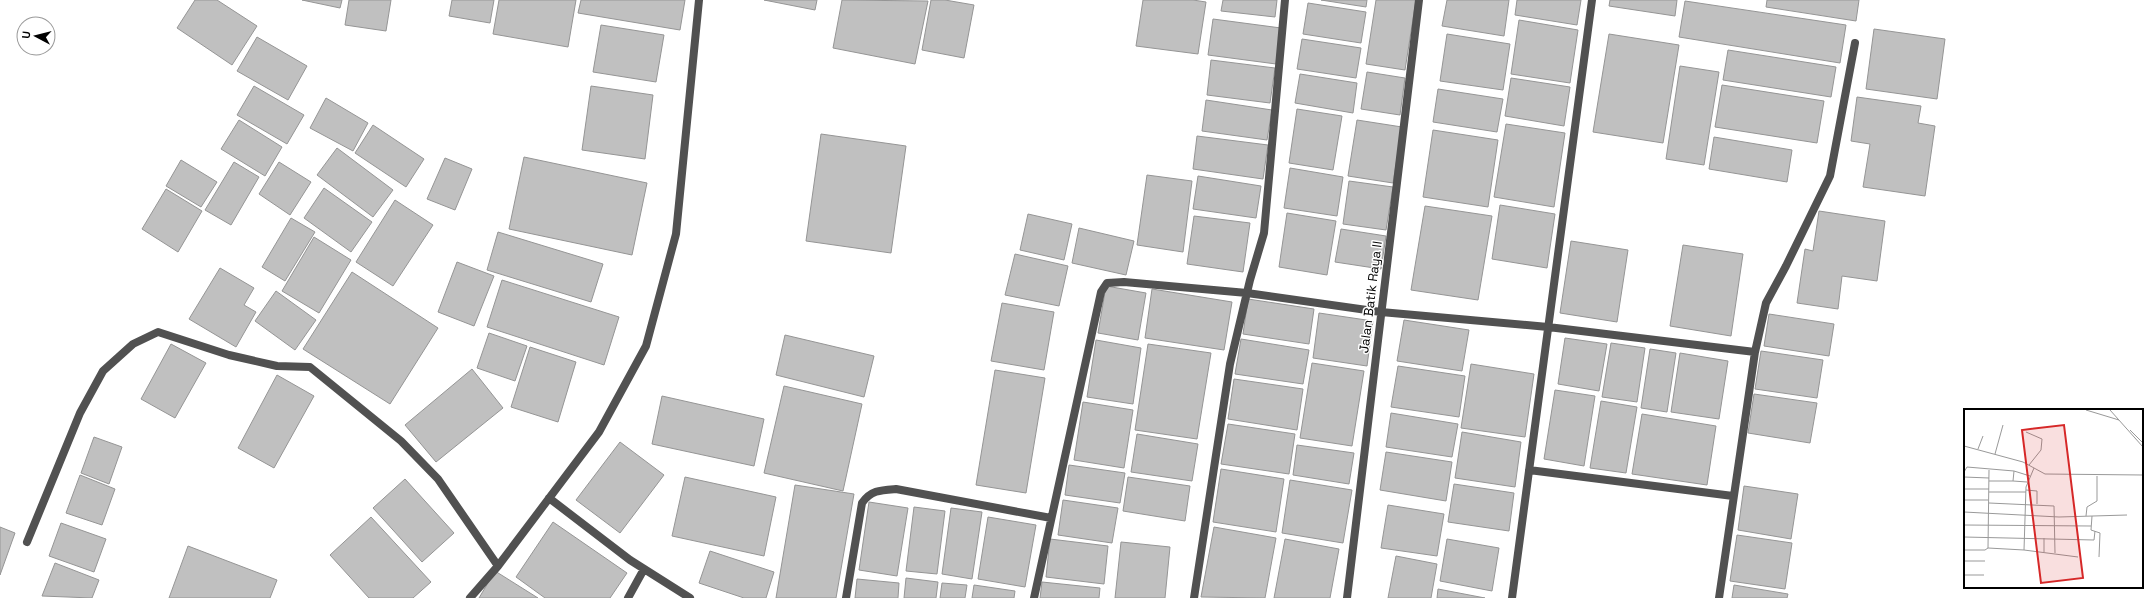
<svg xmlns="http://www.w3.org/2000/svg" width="2153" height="598" viewBox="0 0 2153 598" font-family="'Space Grotesk',sans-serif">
  <rect width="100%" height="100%" fill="#fff"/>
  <path fill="#c0c0c0" stroke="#959595" d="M195,0h22l40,26 -25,39 -55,-37z
    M302,0h40l-2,8z
    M349,0h42l-5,31 -41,-6z
    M452,0h42l-4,23 -41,-7z
    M499,0h77l-8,47 -75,-13z
    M581,0h104l-5,30 -102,-17z
    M764,0h53l-2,10z
    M842,0l86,1 -13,63 -82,-16z
    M931,0h14l29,5 -10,53 -42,-8z
    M1143,0h50l13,2 -8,52 -62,-8z
    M1223,0h54l-2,17 -54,-6z
    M1321,0h46l-1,7z
    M1376,0h40l-11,70 -39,-6z
    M1447,0h62l-5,36 -62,-10z
    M1517,0h64l-4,25 -62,-10z
    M1610,0h67l-2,16 -66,-10z
    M1767,0h92l-3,21 -90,-14z
    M1685,1l161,24 -6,38 -161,-26z
    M1308,3l58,9 -5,31 -58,-9z
    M1213,19l68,9 -5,36 -68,-9z
    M1519,20l59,10 -8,53 -59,-9z
    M601,25l63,10 -8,47 -63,-10z
    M1874,29l71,10 -8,60 -71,-10z
    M1447,34l63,10 -7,46 -63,-9z
    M1609,34l70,11 -16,98 -70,-11z
    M257,37l50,29 -19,34 -51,-29z
    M1302,39l59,9 -5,30 -59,-9z
    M1728,50l108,17 -5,30 -108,-17z
    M1211,60l64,8 -5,35 -63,-8z
    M1680,66l39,6 -15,93 -38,-6z
    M1367,72l38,6 -5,37 -39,-6z
    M1300,74l57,9 -4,30 -58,-10z
    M1511,78l59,9 -6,39 -59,-10z
    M1722,85l102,16 -7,42 -102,-16z
    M254,86l50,29 -17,29 -50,-29z
    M591,86l62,9 -8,64 -63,-9z
    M1438,89l65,10 -6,33 -64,-10z
    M1857,97l64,9 -3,17 17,3 -10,70 -62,-9 7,-43 -19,-3z
    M326,98l42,25 -15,28 -43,-23z
    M1206,100l66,10 -5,30 -65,-9z
    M1297,109l45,7 -9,54 -44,-7z
    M239,120l43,27 -17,29 -44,-27z
    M1357,120l45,7 -9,56 -45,-7z
    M1506,124l59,9 -11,74 -60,-10z
    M373,125l51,34 -18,28 -51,-34z
    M1433,130l65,10 -10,67 -65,-10z
    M821,134l85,12 -15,107 -85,-12z
    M1197,136l71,9 -5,34 -70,-10z
    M1714,137l78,13 -5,32 -78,-13z
    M337,148l56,42 -20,27 -56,-42z
    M524,157l123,26 -15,72 -123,-26z
    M445,158l27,11 -17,41 -28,-11z
    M181,160l36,22 -16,25 -35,-21z
    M234,162l25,15 -28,48 -26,-15z
    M279,162l32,20 -21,33 -31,-21z
    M1290,168l53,9 -6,39 -53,-8z
    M1147,175l45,6 -9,71 -46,-7z
    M1198,176l63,10 -5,32 -63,-9z
    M1349,181l44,6 -7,43 -43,-6z
    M324,188l48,34 -21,30 -47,-34z
    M166,189l36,22 -24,41 -36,-23z
    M395,200l38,25 -40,61 -37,-24z
    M1500,205l55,9 -8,54 -55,-9z
    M1425,206l67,10 -14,84 -67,-10z
    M1819,211l66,10 -8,60 -35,-5 -4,33 -41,-6 8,-54 8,2z
    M1287,213l49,8 -9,54 -48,-8z
    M1028,214l44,10 -8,36 -44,-10z
    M1194,216l56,7 -7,49 -56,-8z
    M291,218l24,14 -30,49 -23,-14z
    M1079,228l55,13 -8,34 -54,-12z
    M1341,229l45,7 -5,33 -46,-7z
    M498,232l105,32 -12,38 -104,-32z
    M314,237l37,23 -32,53 -37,-22z
    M1571,241l57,9 -11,72 -57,-9z
    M1683,245l60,9 -12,82 -61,-10z
    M1015,254l53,12 -9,40 -54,-11z
    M457,262l37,14 -20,50 -36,-14z
    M220,268l34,20 -10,17 12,7 -20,35 -47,-28z
    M352,272l86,56 -48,76 -87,-55z
    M502,280l117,37 -15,48 -117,-38z
    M1106,286l40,7 -8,47 -40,-7z
    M1152,289l80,13 -8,48 -79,-12z
    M276,291l40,29 -21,30 -40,-29z
    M1248,299l66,10 -5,35 -66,-10z
    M1002,303l52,9 -10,58 -53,-9z
    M1319,313l54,8 -6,45 -54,-8z
    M1769,314l65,10 -5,32 -65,-10z
    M1404,320l65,10 -7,41 -65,-10z
    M489,333l38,13 -12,35 -38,-13z
    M785,335l89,21 -10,41 -88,-22z
    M1565,338l42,6 -8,47 -41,-7z
    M1241,339l68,11 -6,34 -68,-10z
    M1096,340l45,8 -8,56 -46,-7z
    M1611,343l34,5 -8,54 -35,-5z
    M171,344l35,19 -31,55 -34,-19z
    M1148,344l63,9 -14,86 -62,-9z
    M530,347l46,15 -18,60 -47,-15z
    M1650,349l26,4 -9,59 -26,-4z
    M1761,351l62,9 -6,38 -62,-9z
    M1680,353l48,8 -9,58 -48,-7z
    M1312,363l52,8 -12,75 -52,-8z
    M1471,364l63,10 -9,63 -64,-9z
    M1398,366l67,10 -6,41 -68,-10z
    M472,369l31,39 -67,54 -31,-37z
    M995,370l50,8 -19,115 -50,-8z
    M277,375l37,21 -40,72 -36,-20z
    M1234,379l69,10 -6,41 -69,-11z
    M784,386l78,18 -19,87 -79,-18z
    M1555,390l40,6 -11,70 -40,-7z
    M1754,394l63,9 -7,40 -62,-10z
    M662,396l102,23 -10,47 -102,-22z
    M1601,401l36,6 -11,66 -36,-5z
    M1083,402l50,8 -9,58 -50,-8z
    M1391,413l67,11 -6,33 -66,-10z
    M1642,414l74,12 -9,59 -75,-11z
    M1228,424l67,10 -6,40 -68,-10z
    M1462,432l59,10 -6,45 -60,-9z
    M1137,434l61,10 -6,37 -61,-9z
    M94,437l28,10 -13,37 -28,-11z
    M620,442l44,33 -44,58 -44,-33z
    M1297,445l57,8 -5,31 -56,-9z
    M1386,452l66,10 -6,39 -66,-11z
    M1069,465l56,8 -5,30 -55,-8z
    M1221,469l63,10 -8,53 -63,-10z
    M80,475l35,14 -13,36 -36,-12z
    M685,477l91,20 -12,59 -92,-20z
    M1128,477l62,9 -5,35 -62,-10z
    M405,479l49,54 -32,29 -49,-54z
    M1290,480l62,10 -9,53 -61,-10z
    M1454,484l60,9 -5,38 -61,-9z
    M795,485l59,9 -18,104h-60z
    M1744,486l54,8 -7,45 -53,-9z
    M1063,500l55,8 -6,35 -54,-8z
    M869,502l39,6 -11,68 -38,-6z
    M1388,505l56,9 -7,42 -56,-8z
    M914,507l31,4 -8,63 -31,-3z
    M951,508l31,4 -10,67 -30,-5z
    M371,517l60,65 -18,16h-44l-39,-43z
    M988,517l48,8 -11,62 -47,-8z
    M553,522l74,51 -17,25h-65l-29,-21z
    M61,523l45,16 -12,33 -45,-16z
    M0,527l15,6 -15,42z
    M1214,527l62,11 -11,60 -64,-1z
    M1737,535l55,8 -7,46 -55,-8z
    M1050,539l58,7 -4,38 -58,-7z
    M1285,539l54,10 -9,49h-56z
    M1447,539l52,9 -7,43 -52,-10z
    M1121,542l49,5 -5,51h-50z
    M188,546l89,34 -7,18h-101z
    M710,551l64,21 -8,26h-22l-45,-15z
    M1396,556l41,8 -6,34h-43z
    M55,563l44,17 -7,18 -50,-2z
    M495,571l43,27h-59z
    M906,578l32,4 -2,16h-32z
    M857,579l42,4 -1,15h-43z
    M1042,582l58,6 -1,10h-59z
    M942,583l25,2 -2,13h-25z
    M974,585l41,6 -1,7h-42z
    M1734,585l54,9 -1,4h-55z
    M1438,589l47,9h-48z"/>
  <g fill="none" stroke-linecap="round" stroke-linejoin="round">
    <path stroke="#515151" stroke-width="8" d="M1529,470l204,26
      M549,498l81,62 60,38
      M27,542l53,-129 23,-42 30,-27 25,-12 71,23 48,11 33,1 91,74 37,38 60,87
      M470,598l28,-32 101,-134 47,-86 30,-112 23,-234
      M628,598l16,-29
      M846,598l16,-95c9,-13 19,-13 34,-14l155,29
      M1034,598l67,-306 6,-9 17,-1 123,11 134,19 167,15 207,25
      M1194,598l36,-234 20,-84 14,-47 21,-233
      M1347,598l72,-598
      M1512,598l80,-598
      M1719,598l36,-246 11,-49 20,-37 44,-90 25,-133"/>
  </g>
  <g text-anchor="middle" stroke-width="3" stroke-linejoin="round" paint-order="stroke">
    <g font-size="13" fill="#000" stroke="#fff">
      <text transform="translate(1370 297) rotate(-83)" y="5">Jalan Batik Raya II</text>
    </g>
  </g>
  <g transform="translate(1964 409)">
    <rect width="179" height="179" fill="#fff"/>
    <path fill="none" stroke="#999" stroke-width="1" d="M122,1l33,10M146,1l33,37M166,21l13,13M62,23l16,7 -1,11 -12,15M0,37l59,16 22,12 98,1M14,40l5,-13M31,45l8,-29M50,62l16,5M0,63l3,-5 47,4 -1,10h-24M0,68l25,1M49,72l14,1M0,80h25M62,81l11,1v13M25,83h37M0,91h24M25,94l65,3 1,47M0,103l95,5 68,-2M122,107l1,-9 10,-6v-25M128,107l-1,14 9,3 -1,24M0,116l127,1M0,128l130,3 1,-9M24,139l1,-78M0,141h21l3,-2 36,2 54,7M60,141l2,-63 8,-19M80,143v-14M0,152h21M0,166h20"/>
    <path fill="#d62828" fill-opacity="0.15" stroke="#d62828" stroke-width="2" d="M100,16l19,153 -42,5 -19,-153z"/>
    <rect width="179" height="179" fill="none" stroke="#000" stroke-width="2"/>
  </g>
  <g transform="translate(36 36) rotate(277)"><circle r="19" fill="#ffffff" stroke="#999999"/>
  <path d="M0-3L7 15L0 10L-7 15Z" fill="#000000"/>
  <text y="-6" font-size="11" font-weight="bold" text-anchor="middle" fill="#000000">U</text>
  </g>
</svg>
